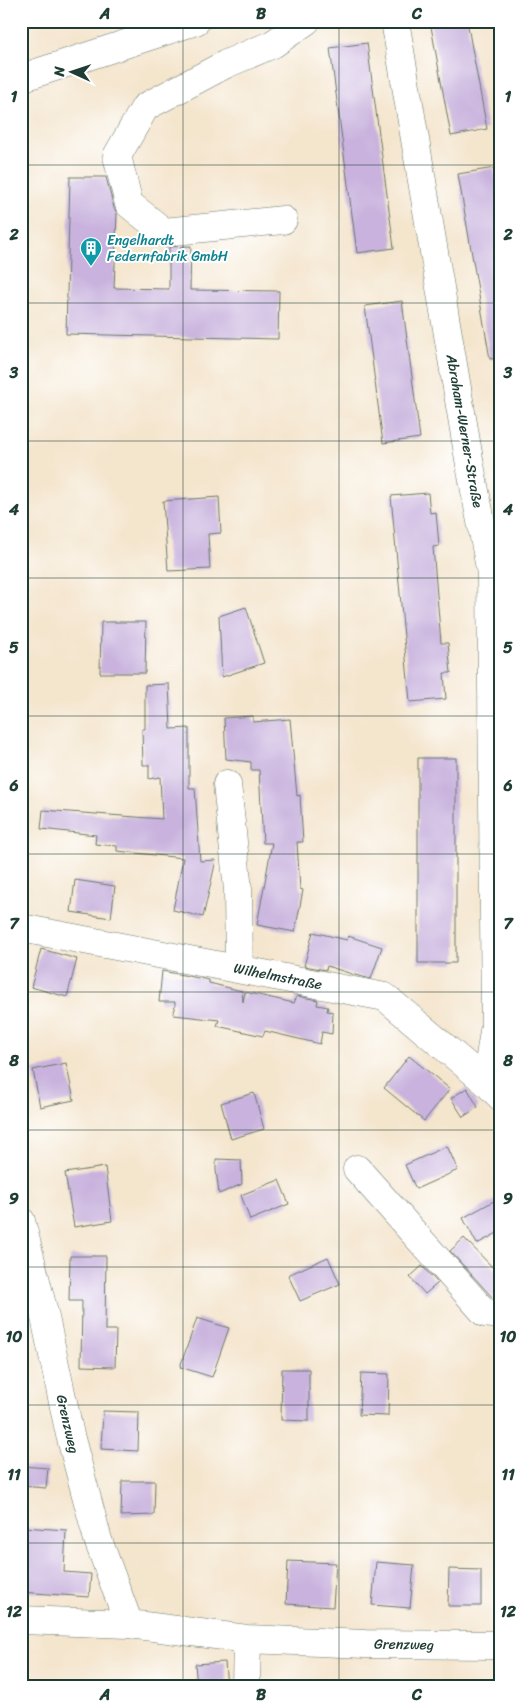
<svg xmlns="http://www.w3.org/2000/svg" width="522" height="1708" viewBox="0 0 522 1708" font-family="Sriracha,sans-serif">
  <rect width="100%" height="100%" fill="#fff"/>
  <filter id="ink" filterUnits="userSpaceOnUse"><feTurbulence type="fractalNoise" baseFrequency=".02" numOctaves="2"/><feDisplacementMap in="SourceGraphic" scale="10" xChannelSelector="R" yChannelSelector="G"/><feConvolveMatrix kernelMatrix="1 2 1 2 8 2 1 2 1" color-interpolation-filters="sRGB"/></filter>
  <filter id="wash" filterUnits="userSpaceOnUse"><feTurbulence type="fractalNoise" baseFrequency=".0096" numOctaves="4" result="noise"/><feDisplacementMap in="SourceGraphic" scale="20" xChannelSelector="R" yChannelSelector="G"/><feGaussianBlur stdDeviation="1.12" result="paint"/><feColorMatrix in="noise" values="0 0 0 0 0 0 0 0 0 0 0 0 0 0 0 0 0 1.4 0 .05"/><feComposite in="paint" operator="in"/></filter>
  <g filter="url(#wash)">
    <rect width="100%" height="100%" fill="#f4e5cd"/>
    <g id="blocks">
      <path fill="#c9b3de" d="M430,21h37l20,108 -36,7z
        M367,43l27,205 -37,5 -27,-205z
        M494,168l7,37v153l-11,1 -32,-185z
        M70,177h36l8,31 3,5 -3,75 55,1v-42l22,-1 -1,44 89,1 -1,48 -212,-5z
        M402,301l18,137 -37,5 -18,-137z
        M428,493l2,20 6,-1 3,34 -6,1 8,96h7l3,30h-7l2,26 -36,3 -19,-206z
        M219,497l2,36 -13,1 2,35 -42,2 -5,-70z
        M246,607l18,56 -42,14 -3,-61z
        M101,622h45l-1,51h-45z
        M169,684l2,45 18,-1v60h6l5,73 16,-1 -13,57 -30,-7 10,-52 -66,-7v-5l-22,-2 1,-9 -55,-6 2,-19 119,9 -2,-42 -11,2v-14h-6l-1,-36h3v-44z
        M253,716v6l37,-3 7,77 3,-1 3,47h-6l3,47 3,1 -8,42 -38,-7 15,-82h-9l-4,-73h-8v-8l-25,-3 -2,-41z
        M418,758h38v205h-38z
        M75,880l40,6 -4,32 -40,-6z
        M313,932l34,8 1,-4 34,11 -11,32 -16,-4 -28,-9 -1,4 -22,-4z
        M41,949l36,10 -10,38 -36,-10z
        M162,971l47,9v3l33,8 1,11 2,-10 49,11 3,-7 21,4 -1,5 11,2 -1,4 6,1 -1,22 -10,-2 -2,12 -55,-13 -2,5 -46,-10 2,-6 -45,-5 1,-13h-16z
        M409,1056l41,33 -26,32 -40,-33z
        M66,1063l8,37 -34,7 -7,-37z
        M467,1088l11,19 -15,10 -12,-19z
        M254,1093l10,36 -33,10 -10,-36z
        M447,1146l11,24 -42,19 -11,-24z
        M216,1159l25,1 1,24 -23,10 -3,-24z
        M105,1167l7,54 -38,6 -9,-54z
        M279,1180l10,24 -39,16 -9,-25z
        M501,1197v34l-24,13 -14,-26z
        M464,1238l37,38v23l-8,-1 -43,-47z
        M70,1256h36l-1,74h11l-1,37 -34,-1 1,-65h-13z
        M328,1257l12,27 -40,17 -12,-26z
        M422,1266l16,17 -13,11 -15,-17z
        M197,1318l32,10 -17,49 -32,-10z
        M282,1369h27v52l-28,-1z
        M361,1373l28,1 -1,42 -29,-1z
        M103,1411l36,1 -1,39 -37,-2z
        M21,1466l27,2 -2,20 -25,-2z
        M122,1481h33l-1,34 -33,1z
        M23,1527l43,3 -2,42 27,2 -2,23 -68,-5z
        M288,1561l48,2 -3,44 -47,-3z
        M376,1562l38,3 -4,43 -38,-3z
        M449,1569l32,1v36h-33z
        M225,1662l2,25h-30l-2,-23z"/>
    </g>
  </g>
  <g filter="url(#ink)">
    <use href="#blocks" fill-opacity="0" stroke="#6a786a" stroke-width="1"/>
    <g fill="none" stroke-linecap="round" stroke-linejoin="round">
      <g stroke="#6a786a" stroke-width="29">
        <path id="minor" d="M395,21l75,444 21,108 4,452 -9,57
          M21,78l175,-57
          M283,220l-119,12 -35,-28 -12,-48 28,-49 81,-43 47,-20 33,-23
          M227,784l11,106 1,79
          M21,928l364,69 101,85 15,15
          M357,1169l128,144 16,2
          M21,1221l23,92 26,122 28,105 31,84
          M21,1620l108,4 118,15 118,5 126,1 10,1
          M246,1687l1,-48"/>
      </g>
      <use href="#minor" stroke="#fff" stroke-width="28"/>
    </g>
  </g>
  <path fill="none" stroke="#1f3d34" stroke-width="1" stroke-opacity="0.55" d="M183,21v1666M339,21v1666M21,165h480M21,303h480M21,441h480M21,578h480M21,716h480M21,854h480M21,992h480M21,1130h480M21,1267h480M21,1405h480M21,1543h480"/>
  <defs>
    <g id="building-pin" transform="scale(1.125)"><path d="M0 17L-7.5 6A9.5 9.5 0 1 1 7.5 6Z" fill="#0f9aa8" stroke="#fff"/><path d="M-4-6H4V6H1V3H-1V6H-4ZM-2.5-4.3h1.7v1.8h-1.7ZM.8-4.3h1.7v1.8H.8ZM-2.5-1h1.7V.8h-1.7ZM.8-1h1.7V.8H.8Z" fill="#fff"/></g>
  </defs>
  <g fill-rule="evenodd">
    <use href="#building-pin" x="91" y="248"/>
  </g>
  <g text-anchor="middle" stroke-width="4" stroke-linejoin="round" paint-order="stroke">
    <g font-size="14" fill="#0d838f" stroke="#fff" text-anchor="start">
      <text x="107" y="245">Engelhardt<tspan x="107" dy="16">Federnfabrik GmbH</tspan></text>
    </g>
    <g font-size="14" fill="#1f3d34" stroke="#fff">
      <text transform="translate(465 431) rotate(80)" y="5">Abraham-Werner-Straße</text>
      <text transform="translate(278 976) rotate(11)" y="5">Wilhelmstraße</text>
      <text transform="translate(68 1424) rotate(77)" y="5">Grenzweg</text>
      <text transform="translate(404 1644) rotate(1)" y="5">Grenzweg</text>
    </g>
  </g>
  <rect width="522" height="1708" fill="none" stroke="#fff" stroke-width="55"/>
  <g transform="translate(72 72) rotate(273)" stroke="#ffffff" stroke-width="4" paint-order="stroke">
  <path d="M0-4L9 19L0 12L-9 19Z" fill="#1f3d34"/>
  <text y="-8" font-size="14" font-weight="bold" text-anchor="middle" fill="#1f3d34">N</text>
  </g>
  <rect x="28" y="28" width="466" height="1652" fill="none" stroke="#1f3d34" stroke-width="2"/>
  <g font-size="16" text-anchor="middle" font-weight="bold" fill="#1f3d34">
    <text x="105" y="19">A</text>
    <text x="261" y="19">B</text>
    <text x="417" y="19">C</text>
    <text x="14" y="102">1</text>
    <text x="508" y="102">1</text>
    <text x="14" y="240">2</text>
    <text x="508" y="240">2</text>
    <text x="14" y="378">3</text>
    <text x="508" y="378">3</text>
    <text x="14" y="515">4</text>
    <text x="508" y="515">4</text>
    <text x="14" y="653">5</text>
    <text x="508" y="653">5</text>
    <text x="14" y="791">6</text>
    <text x="508" y="791">6</text>
    <text x="14" y="929">7</text>
    <text x="508" y="929">7</text>
    <text x="14" y="1066">8</text>
    <text x="508" y="1066">8</text>
    <text x="14" y="1204">9</text>
    <text x="508" y="1204">9</text>
    <text x="14" y="1342">10</text>
    <text x="508" y="1342">10</text>
    <text x="14" y="1480">11</text>
    <text x="508" y="1480">11</text>
    <text x="14" y="1617">12</text>
    <text x="508" y="1617">12</text>
    <text x="105" y="1700">A</text>
    <text x="261" y="1700">B</text>
    <text x="417" y="1700">C</text>
  </g>
</svg>
